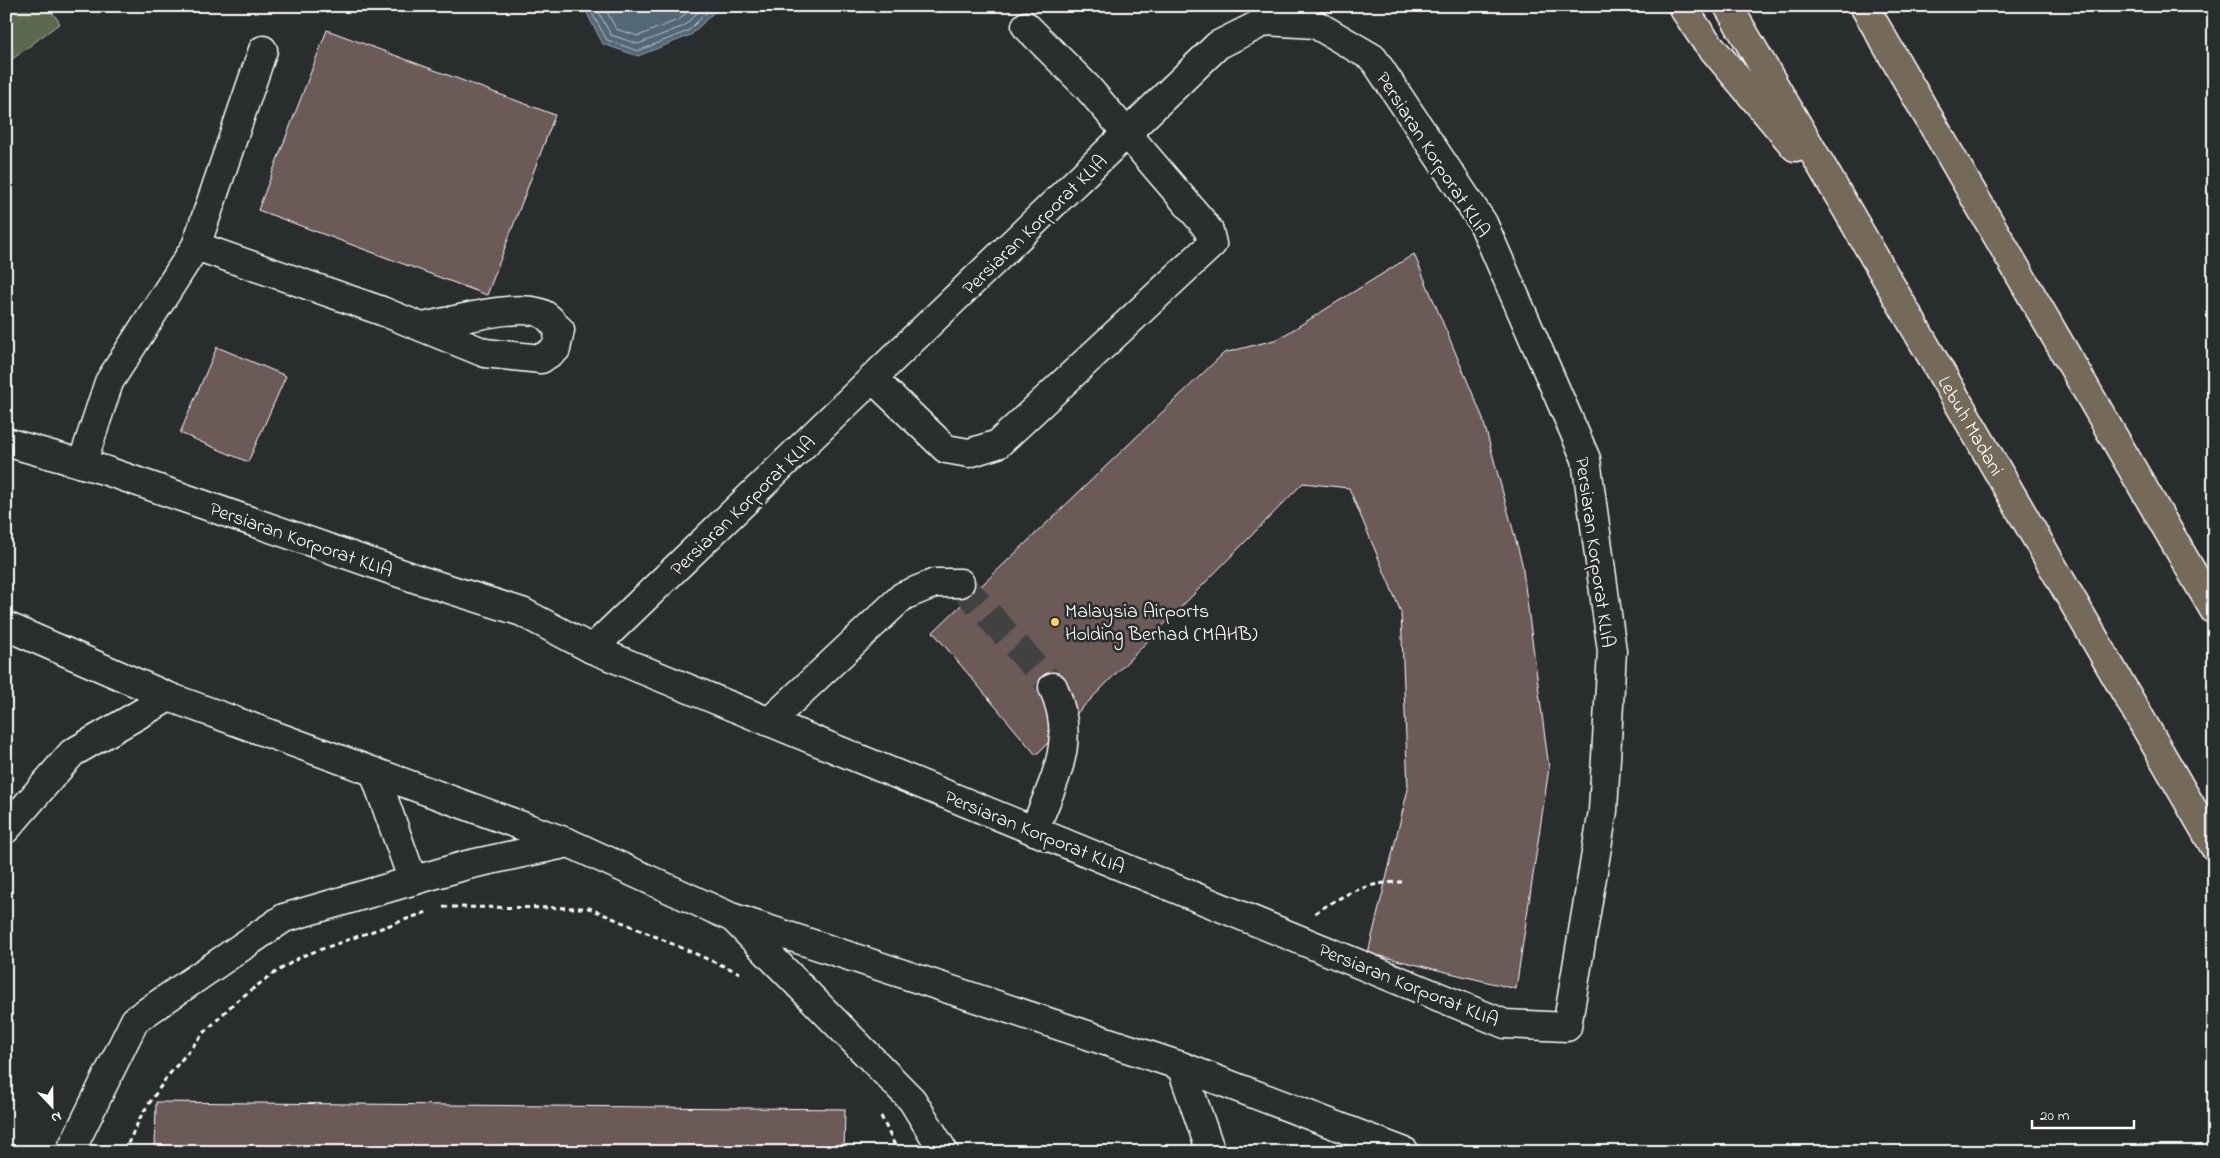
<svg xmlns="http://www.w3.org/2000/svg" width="2220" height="1158" viewBox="0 0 2220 1158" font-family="'Indie Flower',sans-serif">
  <rect width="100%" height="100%" fill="#2a2d2e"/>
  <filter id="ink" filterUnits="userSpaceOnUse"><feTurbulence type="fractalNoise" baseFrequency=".02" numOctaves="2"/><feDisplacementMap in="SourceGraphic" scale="10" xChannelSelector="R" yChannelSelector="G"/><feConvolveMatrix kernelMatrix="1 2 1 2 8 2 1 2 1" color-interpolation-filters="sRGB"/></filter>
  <g filter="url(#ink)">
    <path fill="#5d6950" stroke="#aeb4a8" d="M6,6h42l12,17 -54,41z"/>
    <path fill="#526776" stroke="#97a4ad" d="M583,6h137l-29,29 -53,21 -35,-12z"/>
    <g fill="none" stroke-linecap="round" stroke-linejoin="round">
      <path stroke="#bac2c8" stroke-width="1" d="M588,6l19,34 31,11 50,-20 25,-25
        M595,6l16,29 27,9 46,-18 20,-20
        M604,6l12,23 22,7 42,-17 14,-13"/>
    </g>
    <path fill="#6c5a58" stroke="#fff" d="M327,30l228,85 -68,180 -229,-85z
      M1414,254l68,162 40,147 27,205 -33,221 -148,-36 40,-164 -7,-177 -52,-124 -46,-5 -267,272 -103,-123 291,-279 54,-14z
      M217,347l69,29 -38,86 -68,-29z
      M156,1102l689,7 -1,43h-689z"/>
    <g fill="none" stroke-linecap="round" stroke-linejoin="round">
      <path stroke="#3f4243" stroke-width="28" stroke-dasharray="28 14" stroke-linecap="butt" d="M960,583l93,104"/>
      <g stroke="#fff" stroke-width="31">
        <g id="minor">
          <path d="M1266,21l49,3 58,34 110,165 103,236 26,192 -9,160 -36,216 -62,-3 -913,-375 626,-604z"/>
          <path d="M196,246l67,-196"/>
          <path d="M873,379l73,70 23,4 29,-9 214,-200 -3,-13 -8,-11 -113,-132 -62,-62"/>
          <path id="s1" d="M6,442l98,28 316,110 102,32 70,37"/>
          <path d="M82,464l27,-82 87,-136 186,65 103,42 56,6 15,-10 4,-19c-5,-4 -9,-11 -14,-14 -20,-16 -98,6 -123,11"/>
          <path d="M6,626l163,71"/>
          <path d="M769,722l134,-126 32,-13h25"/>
          <path d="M374,772l39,109"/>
          <path d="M6,829l66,-76 97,-56 400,146 162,74 450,149 224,86"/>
          <path d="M1034,831c20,-53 44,-88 19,-144"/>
          <path d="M734,919l178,181 32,52"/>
          <path d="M1181,1066l30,86"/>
          <path d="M70,1152l65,-132 149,-102 183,-53 102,-22"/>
        </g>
      </g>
      <g stroke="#fff" stroke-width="31">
        <g id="highway">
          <path d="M1682,6l20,30 93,111"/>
          <path id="s2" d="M1728,6l118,202 368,638"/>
          <path d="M1864,6l350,604"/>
        </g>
      </g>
      <path stroke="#fff" stroke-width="3" stroke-dasharray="5 4" stroke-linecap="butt" d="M443,907l146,1 151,65
        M1315,913c29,-19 52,-31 87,-31
        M881,1116l17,36
        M124,1152l18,-38 25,-37 36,-43 31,-31 36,-27 32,-20 125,-44"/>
      <use href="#minor" stroke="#2a2d2e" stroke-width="28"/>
      <use href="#highway" stroke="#746a5a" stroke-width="28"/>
    </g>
  </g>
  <circle fill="#ffd166" stroke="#2a2d2e" stroke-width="2" cx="1055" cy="622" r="5"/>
  <g text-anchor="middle" stroke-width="5" stroke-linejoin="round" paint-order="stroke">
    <g font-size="20" fill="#fff" stroke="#2a2d2e">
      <text transform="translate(1434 154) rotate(57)" y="7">Persiaran Korporat KLIA</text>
      <text transform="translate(1034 224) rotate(-44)" y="7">Persiaran Korporat KLIA</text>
      <text dy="7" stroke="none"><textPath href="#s2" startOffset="485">Lebuh Madani</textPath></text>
      <text transform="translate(742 505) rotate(-44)" y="7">Persiaran Korporat KLIA</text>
      <text dy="7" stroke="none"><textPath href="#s1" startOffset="311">Persiaran Korporat KLIA</textPath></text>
      <text transform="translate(1596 552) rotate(82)" y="7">Persiaran Korporat KLIA</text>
      <text transform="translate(1035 831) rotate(22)" y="7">Persiaran Korporat KLIA</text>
      <text transform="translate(1409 984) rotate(22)" y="7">Persiaran Korporat KLIA</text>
    </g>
    <g font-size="20" fill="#fff" stroke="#2a2d2e" text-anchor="start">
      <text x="1065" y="617">Malaysia Airports<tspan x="1065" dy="23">Holding Berhad (MAHB)</tspan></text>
    </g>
  </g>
  <rect width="2220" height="1158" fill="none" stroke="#2a2d2e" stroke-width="25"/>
  <rect x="12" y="12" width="2195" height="1133" fill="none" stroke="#fff" stroke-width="2" filter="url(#ink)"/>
  <g transform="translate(52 1106) rotate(158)" stroke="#2a2d2e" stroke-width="4" paint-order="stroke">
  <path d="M0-4L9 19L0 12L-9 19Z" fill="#ffffff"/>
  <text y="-8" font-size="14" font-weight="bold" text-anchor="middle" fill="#ffffff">N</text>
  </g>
  <path d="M2032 1120v8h102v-8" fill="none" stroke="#ffffff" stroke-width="2.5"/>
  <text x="2040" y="1120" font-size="15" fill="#ffffff" stroke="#2a2d2e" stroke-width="4" paint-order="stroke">20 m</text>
</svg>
